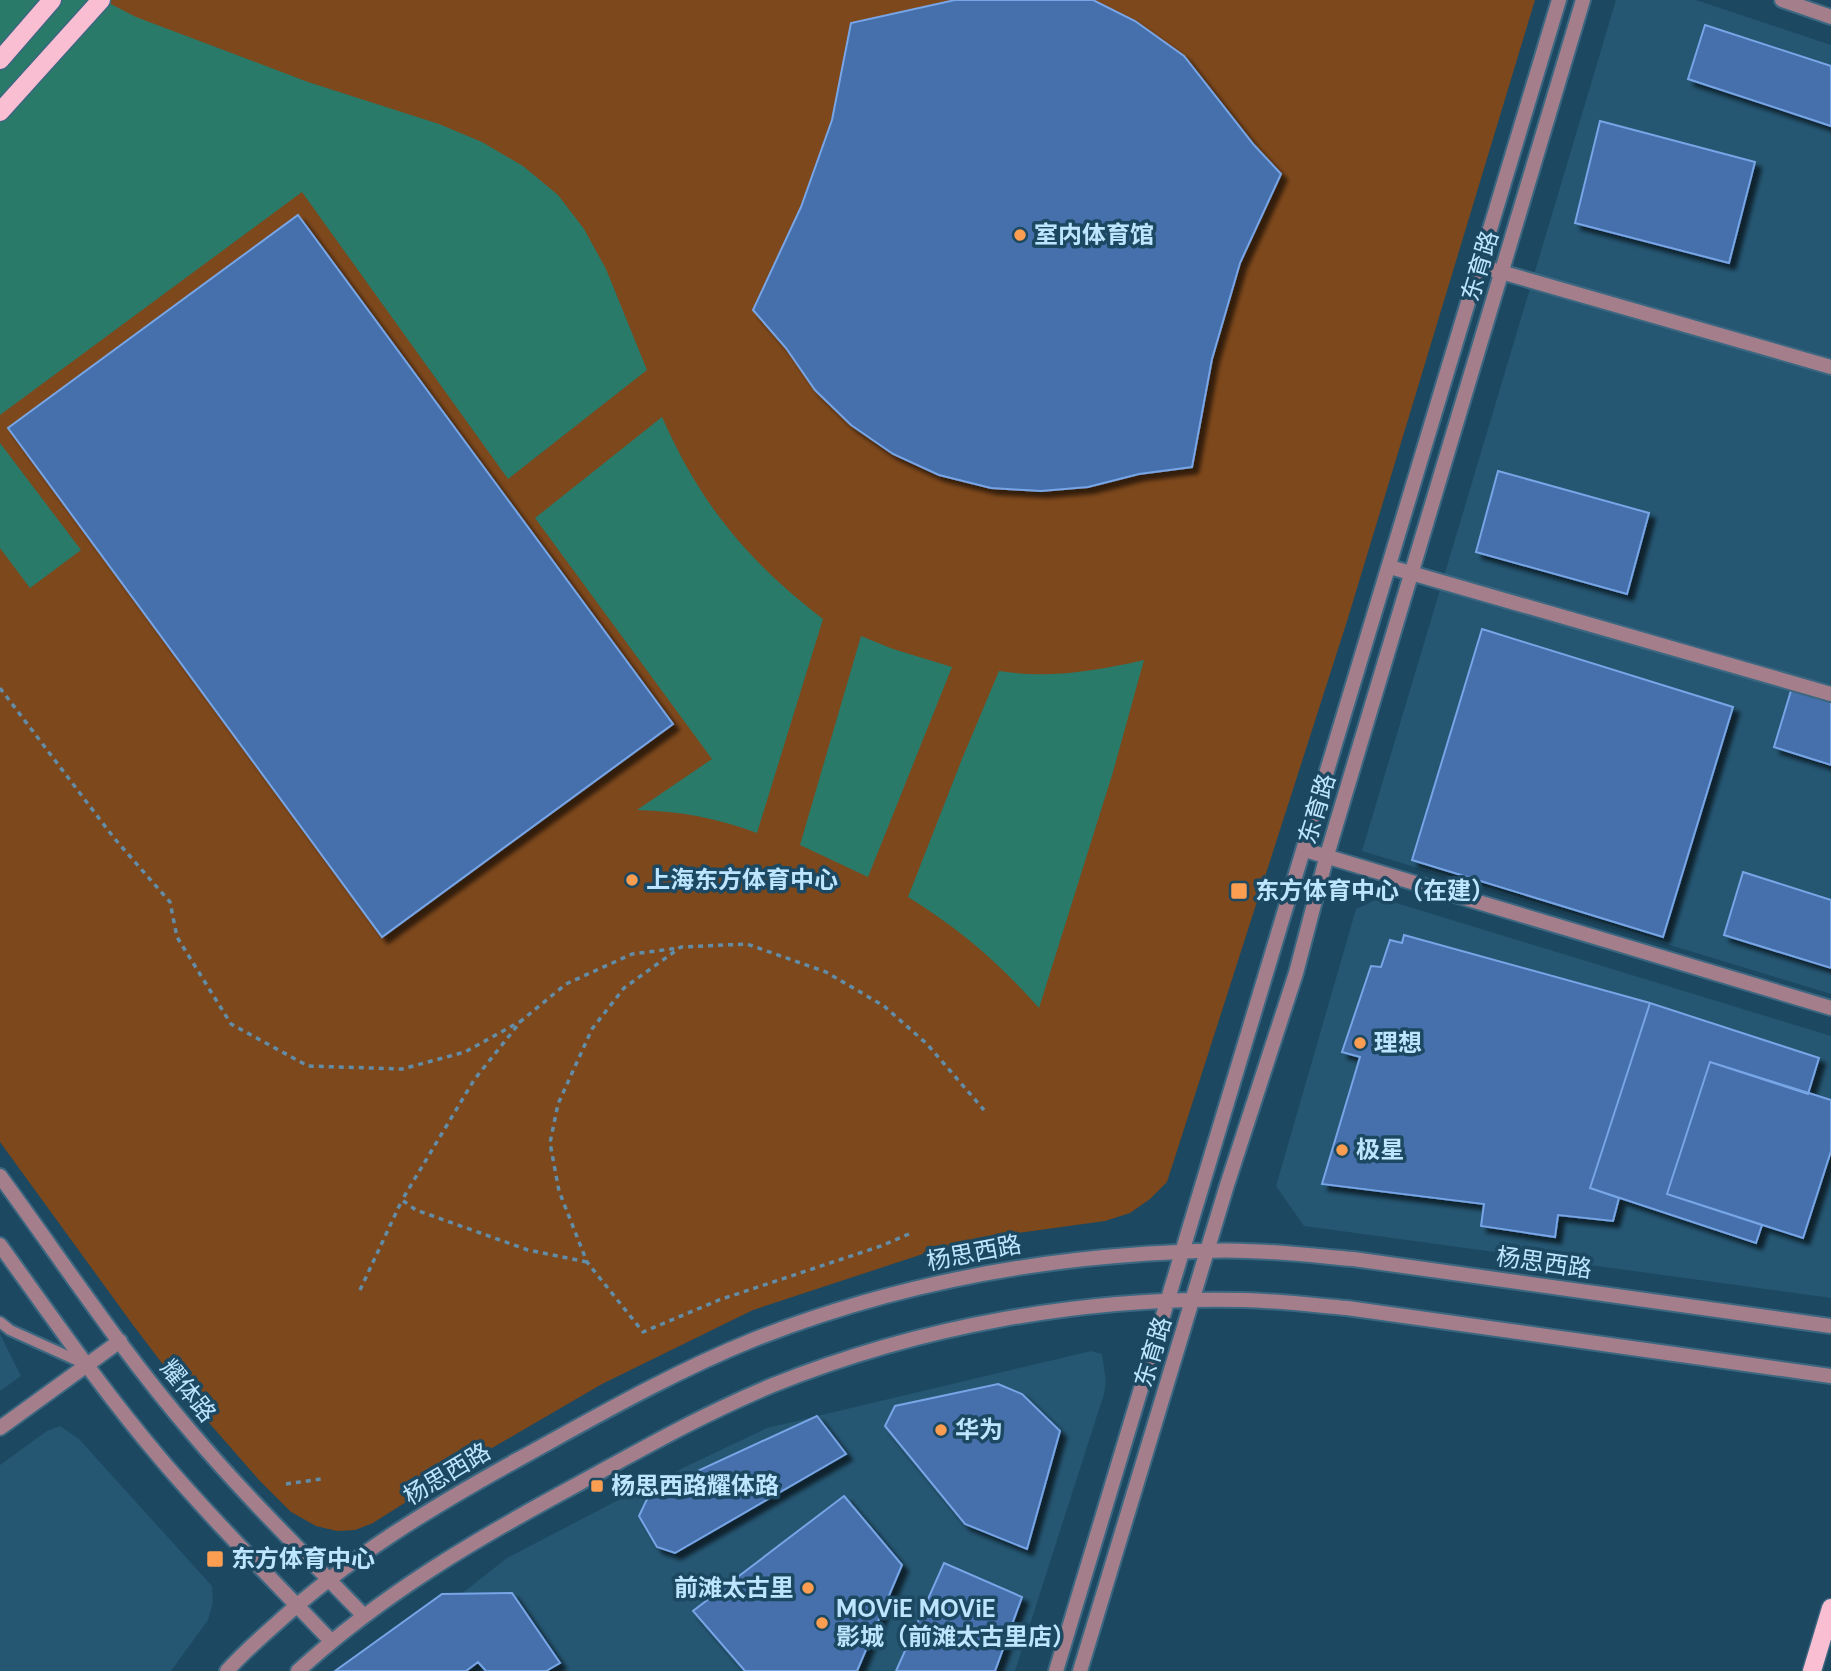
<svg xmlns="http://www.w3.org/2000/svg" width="1831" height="1671" viewBox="0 0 1831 1671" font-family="'DM Sans','Noto Sans SC',sans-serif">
  <defs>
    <filter id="shadow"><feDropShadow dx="6" dy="6" stdDeviation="2" flood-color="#0009"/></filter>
  </defs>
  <rect width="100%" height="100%" fill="#1c4861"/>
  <path fill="#255672" d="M1616,0h80l135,45v949l-469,-143z
    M1380,898l451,138v262l-527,-72 -28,-40 80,-277z
    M0,1334l21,42 -21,15z
    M1091,1351l11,3 4,27 -2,13 -89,277h-662l43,-26 111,-87 144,-75 116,-55z
    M60,1426l19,13 133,147 1,16 -5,18 -37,51h-171v-206l47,-34z"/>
  <path fill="#7d481c" d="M0,0h1535l-187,618 -181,564 -17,17 -20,14 -25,8 -87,12 -89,19 -176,58 -151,74 -117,68 -112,71 -18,7 -18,1 -21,-5 -25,-14 -32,-32 -63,-72 -63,-83 -133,-183z"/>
  <path fill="#2a7a6a" d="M0,0h103l33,17 172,65 131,42 43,18 41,24 35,29 26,34 22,40 41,101 -139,109 -206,-287 -302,223z
    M662,417c39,88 85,143 161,202l-66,214c-40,-15 -77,-22 -120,-23l75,-51 -177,-241z
    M0,443l81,107 -51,38 -30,-40z
    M861,636l32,13 59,18 -84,210 -68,-32z
    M1144,660l-31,112 -74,236c-40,-45 -79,-79 -131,-111l54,-138 37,-88c49,8 97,0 145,-11z"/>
  <path fill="#446fac" stroke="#77a5e6" stroke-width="2" filter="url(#shadow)" d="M955,0h138l42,21 49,35 70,89 27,29 -41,89 -28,96 -20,108 -53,7 -51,13 -47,4 -50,-3 -52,-13 -46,-21 -42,-29 -36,-35 -29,-42 -33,-38 48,-103 31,-87 19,-97z
    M1705,25l126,41v60l-143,-47z
    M1600,121l155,41 -26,101 -154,-40z
    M298,215l375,509 -291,213 -374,-509z
    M1498,471l151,42 -22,81 -151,-42z
    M1482,629l251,78 -70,230 -251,-77z
    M1793,684l38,11v70l-57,-18z
    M1743,872l88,28v68l-107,-33z
    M1404,935l246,68 -60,185 29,10 -6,23 -55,-6 -3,22 -74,-11 3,-22 -162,-20 38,-127 -18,-5 29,-86 10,1 9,-27 12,3z
    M1650,1003l169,55 -11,36 -98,-32 -43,132 95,31 -6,18 -166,-55z
    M1710,1062l121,38v51l-28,87 -136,-44z
    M998,1384l24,10 38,37 -33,118 -62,-25 -80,-98 10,-20z
    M817,1416l29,38 -171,99 -18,-6 -18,-31 11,-23z
    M844,1496l58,69 -45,106h-112l-52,-60z
    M944,1563l78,34 -27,74h-99z
    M512,1593l48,70 -14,8h-60l-8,-9 -12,9h-131l107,-77z"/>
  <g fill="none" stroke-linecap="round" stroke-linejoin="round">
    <g stroke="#3c6781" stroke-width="14">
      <path id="service" d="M0,1322l10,8 75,34"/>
    </g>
    <g stroke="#3c6781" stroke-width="18">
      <path id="minor" d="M1480,266l351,101
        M1390,567l441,127
        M1305,850l526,158
        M0,1428l120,-87"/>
    </g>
    <g stroke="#3c6781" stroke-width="18">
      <path id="tertiary" d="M1782,0l49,17
        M0,1176c63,86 122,176 192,257 54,64 114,122 172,183
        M0,1245c52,72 103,146 160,213 54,64 114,123 171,183
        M227,1671c15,-17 32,-32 49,-47 72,-66 156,-117 241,-164 78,-43 156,-88 238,-121 125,-49 254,-76 387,-85 35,-2 70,-5 105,-3 36,1 71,5 106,8l478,67
        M298,1671c84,-77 180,-133 280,-187 64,-35 127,-71 195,-99 147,-59 313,-89 471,-85 35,1 69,5 103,8l484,68
        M1056,1671l503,-1671
        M1080,1671l147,-486 69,-212 31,-118 256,-855"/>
    </g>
    <g stroke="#3c6781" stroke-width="21">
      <path id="primary" d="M0,60l52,-60
        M0,112l101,-112
        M1812,1671l19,-63"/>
    </g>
    <path stroke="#638da7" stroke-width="3.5" stroke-dasharray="5 5" stroke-linecap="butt" d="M0,688l114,150 56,64 7,35 54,87 77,42 94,3 63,-17 56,-31
      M909,1234l-28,12 -162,54 -76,32 -56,-70 -28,-71 -9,-48 8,-39 34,-75 32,-41 57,-41 66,-3 79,28 58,34 43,38 57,66
      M587,1262l-59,-12 -112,-40 -14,-10 72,-120 47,-59 45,-37 66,-30 47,-6
      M360,1290l42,-90
      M286,1484l35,-5"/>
    <use href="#service" stroke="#a47f8b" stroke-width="10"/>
    <use href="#minor" stroke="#a47f8b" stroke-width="14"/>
    <use href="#tertiary" stroke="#a47f8b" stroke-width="14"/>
    <use href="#primary" stroke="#fabed2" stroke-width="18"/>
  </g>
  <g fill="#fc9e52" stroke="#1c4861" stroke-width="2.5">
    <circle cx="1020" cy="235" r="7"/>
    <circle cx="632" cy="880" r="7"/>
    <rect x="1230" y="882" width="18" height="18" rx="3.5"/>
    <circle cx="1360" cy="1043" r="7"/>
    <circle cx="1342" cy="1150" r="7"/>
    <circle cx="941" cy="1430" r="7"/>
    <rect x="590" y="1479" width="14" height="14" rx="3.5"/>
    <rect x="206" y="1550" width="18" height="18" rx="3.5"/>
    <circle cx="808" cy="1588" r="7"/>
    <circle cx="822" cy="1623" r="7"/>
  </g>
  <g text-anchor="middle" stroke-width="7" stroke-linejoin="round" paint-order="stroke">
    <g font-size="24" font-weight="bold" fill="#bee5ff" stroke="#1c4861" text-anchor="start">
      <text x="1034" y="243">室内体育馆</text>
      <text x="646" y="888">上海东方体育中心</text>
      <text x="1255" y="899">东方体育中心（在建）</text>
      <text x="1374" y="1051">理想</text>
      <text x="1356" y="1158">极星</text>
      <text x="955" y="1438">华为</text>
      <text x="611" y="1494">杨思西路耀体路</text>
      <text x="231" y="1567">东方体育中心</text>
      <text x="794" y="1596" text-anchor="end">前滩太古里</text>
      <text x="836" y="1617">MOViE MOViE<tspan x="836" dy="28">影城（前滩太古里店）</tspan></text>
    </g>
    <g font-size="24" fill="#bee5ff" stroke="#1c4861">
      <text transform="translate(1480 266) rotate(-73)" y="8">东育路</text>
      <text transform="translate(1317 809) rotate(-73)" y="8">东育路</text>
      <text transform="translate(974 1253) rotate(-11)" y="8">杨思西路</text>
      <text transform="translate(1544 1263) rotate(8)" y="8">杨思西路</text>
      <text transform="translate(1153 1352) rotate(-73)" y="8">东育路</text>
      <text transform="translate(188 1391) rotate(51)" y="8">耀体路</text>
      <text transform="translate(447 1474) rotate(-31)" y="8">杨思西路</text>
    </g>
  </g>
</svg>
